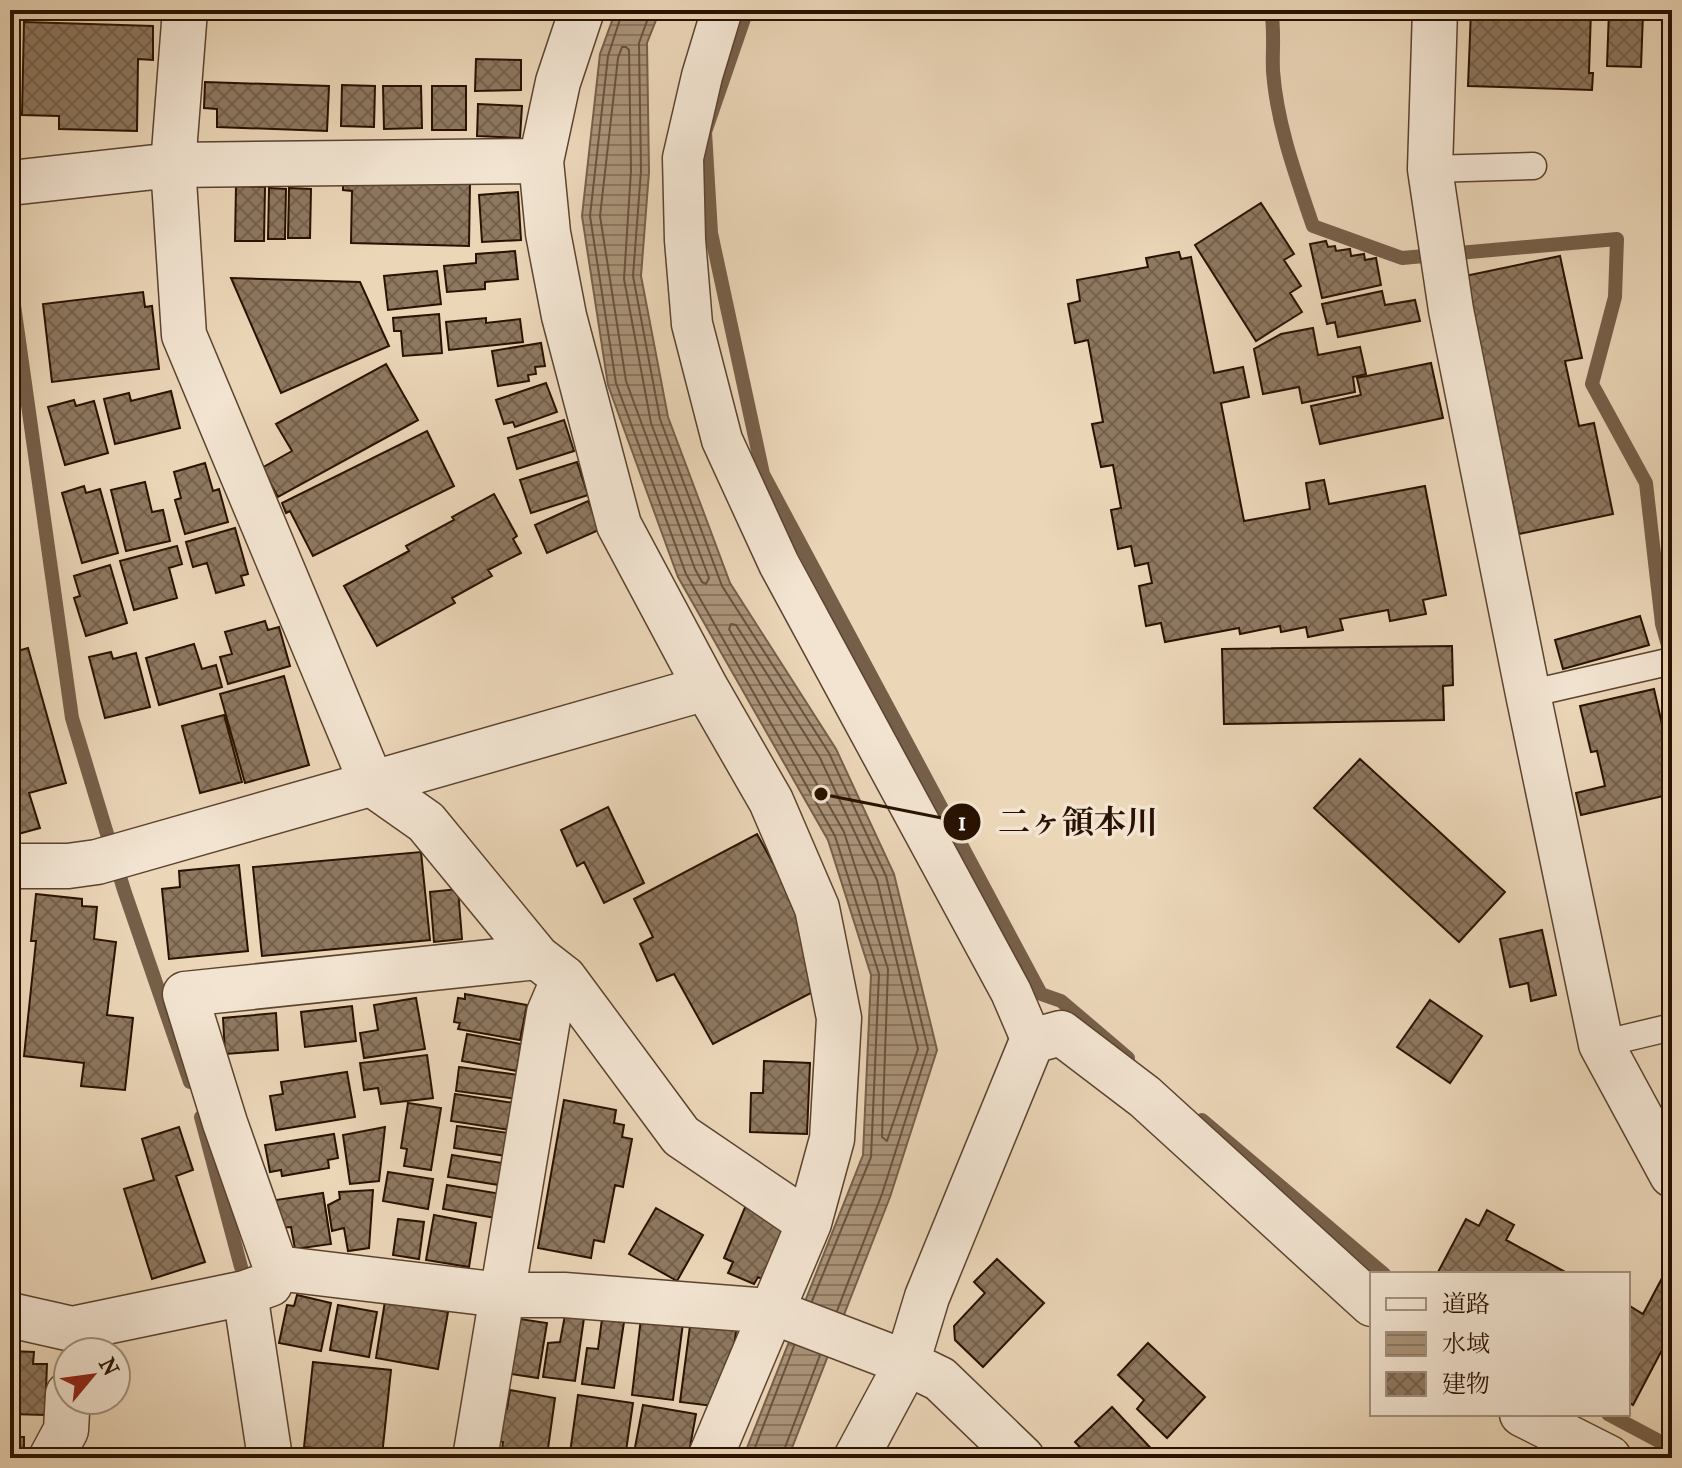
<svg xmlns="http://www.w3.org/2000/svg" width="1682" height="1468" viewBox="0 0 1682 1468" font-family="'IM FELL French Canon','Noto Serif JP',serif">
  <defs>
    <pattern id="water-rules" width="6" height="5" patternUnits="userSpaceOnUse" patternTransform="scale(2)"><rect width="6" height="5" fill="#a99379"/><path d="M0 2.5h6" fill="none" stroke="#8a7761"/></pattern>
    <pattern id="building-cross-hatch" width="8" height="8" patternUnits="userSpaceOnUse" patternTransform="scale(2)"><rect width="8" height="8" fill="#8e7860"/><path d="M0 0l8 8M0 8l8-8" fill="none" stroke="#74614d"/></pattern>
  </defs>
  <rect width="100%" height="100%" fill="#ebd6b8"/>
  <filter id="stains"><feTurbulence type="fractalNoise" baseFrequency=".0025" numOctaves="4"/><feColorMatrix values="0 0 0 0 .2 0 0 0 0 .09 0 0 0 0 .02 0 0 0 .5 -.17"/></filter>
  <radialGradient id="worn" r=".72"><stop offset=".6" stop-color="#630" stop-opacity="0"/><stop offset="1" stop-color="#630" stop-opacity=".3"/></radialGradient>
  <path fill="url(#water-rules)" stroke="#765f49" stroke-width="2" d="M616,10h44l-13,33 2,129 -8,104 27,141 62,166 106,166 58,125 43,176 -47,147 -102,261h-45l120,-303 8,-180 -43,-135 -150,-263 -70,-192 -26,-169 18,-162z"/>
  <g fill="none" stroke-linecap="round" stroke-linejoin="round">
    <path stroke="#69523c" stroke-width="2" d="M623,10l-15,46 -18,160 26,167 70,191 149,262 44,138 -8,183 -59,144
      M651,10l-12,33 2,128 -8,105 27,143 62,167 107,167 57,123 42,173 -46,145 -45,117
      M622,47h4l3,3 2,121 -7,108 27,144 58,155 -3,6 -4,-2 -7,-13 -69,-188 -26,-165 18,-158z
      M731,624l5,1 84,133 57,122 41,169 -31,92 -5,-4 6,-168 -44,-137 -115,-203z
      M751,1458l43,-112
      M781,1458l39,-103"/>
    <path stroke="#765f49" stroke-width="14" d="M747,10l-42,122 6,101 52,241 278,520 20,7 67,57
      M1271,10c4,21 1,40 2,61 4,54 23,105 40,155l89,32 215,-19 -2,58 -23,87 54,99 16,141 10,35
      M10,277l62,441 52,172 66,192
      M201,1117l40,150
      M1202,1120l182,154
      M1608,1414l64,34"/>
  </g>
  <path fill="url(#building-cross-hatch)" stroke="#291200" stroke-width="2" d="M1349,10h61v8l-61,-2z
    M1471,10h120l-2,63h4l-1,17 -124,-4z
    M1609,10h42v4h-8l-2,53 -34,-1z
    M24,22l129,4v34l-15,-1 -1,72 -78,-2v-13l-37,-1z
    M476,59l45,1v30l-46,1z
    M205,82l124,4 -2,45 -110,-4v-18l-13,-1z
    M342,85l33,1 -1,41 -33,-1z
    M383,86h38l1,42 -38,1z
    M432,86h34v44h-34z
    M478,104l44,2 -2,32 -43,-2z
    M343,179l127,3 -1,64 -118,-3 1,-52 -9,-1z
    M236,186l29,1 -1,54h-29z
    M269,188l17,1 -1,50h-17z
    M289,188l22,1 -1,49h-22z
    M518,192l3,48 -39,2 -3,-47z
    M1261,203l33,51 -10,6 17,26 -11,7 12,19 -46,29 -61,-96z
    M1326,241l2,6 7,-1 1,5 14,-2 1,7 13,-2 1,6 11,-2 5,27 -59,13 -12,-54z
    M515,251l3,28 -33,3v7l-38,3 -3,-26 32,-3v-9z
    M1179,252l2,7 10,-2 23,116 29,-6 6,30 -28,6 23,118 66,-12 -4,-26 18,-3 5,24 96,-18 21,109 -23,5 3,14 -36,7 -2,-11 -48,9 3,11 -35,7 -2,-10 -25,5 -1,-6 -40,8 -1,-6 -74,14 -4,-19 -15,3 -7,-40 13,-3 -4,-20 -13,3 -4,-20 -13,3 -7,-39 10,-2 -8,-43 -12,2 -9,-43 11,-2 -15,-82 -13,3 -7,-39 12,-3 -3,-21 71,-13 -2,-9z
    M1560,256l22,102 -17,3 14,65 15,-3 19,91 -94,20 -54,-258z
    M437,271l4,33 -53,6 -4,-34z
    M231,278l129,4 29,64 -108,47z
    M1382,291l3,14 30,-5 5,21 -82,16 -3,-15 -8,2 -5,-20z
    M143,292l2,15 7,-1 7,63 -107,13 -9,-78z
    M439,314l3,39 -39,3 -2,-25h-7l-1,-13z
    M486,318v5l34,-4 3,23 -74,8 -3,-28z
    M1313,328l5,27 42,-8 6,27 -13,3 2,15 -53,11 -3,-16 -36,7 -9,-45 27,-15z
    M541,343l4,23 -10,1 1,7 -8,1 1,6 -31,5 -6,-35z
    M1431,363l12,55 -123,26 -9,-38 50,-11 -4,-17z
    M386,364l32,56 -140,77 -16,-29 30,-17 -16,-27z
    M546,383l11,29 -42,15 -2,-5 -9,2 -8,-24z
    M171,391l9,37 -65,16 -11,-45 25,-6 2,8z
    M74,400l2,6 18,-5 14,52 -43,12 -17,-58z
    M564,420l10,31 -57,18 -9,-31z
    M427,431l27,55 -141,70 -23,-45 -4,2 -4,-10z
    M577,462l11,33 -57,18 -11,-33z
    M205,463l8,28 6,-2 9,33 -43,12 -10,-34 6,-2 -7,-26z
    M145,482l7,30 11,-2 7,31 -44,10 -15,-61z
    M84,486l2,7 14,-4 18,64 -36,10 -20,-70z
    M494,494l23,42 -4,3 8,14 -33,17 4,6 -40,22 3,5 -78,43 -33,-60 65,-35 -3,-5 48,-26 -2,-3z
    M588,501l13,28 -54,24 -12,-28z
    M235,528l13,46 -7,2 3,9 -28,8 -9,-30 -14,4 -7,-25z
    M177,546l5,18 -13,4 8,30 -43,12 -14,-49z
    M110,565l17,58 -41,13 -12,-38 6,-2 -6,-20z
    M1640,616l9,29 -86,24 -8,-29z
    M265,621l3,9 11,-3 11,39 -62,18 -8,-27 12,-3 -7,-22z
    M194,644l8,25 14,-4 6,22 -63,18 -13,-47z
    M1452,646l1,39 -10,1 1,34 -220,4 -2,-75z
    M28,648l38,135 -37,10 11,35 -29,8 -1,-183z
    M111,652l2,7 23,-6 14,54 -45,11 -16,-61z
    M284,676l25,89 -64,18 -25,-89z
    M1654,689l18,79v26l-91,21 -5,-22 29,-7 -8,-35 -6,1 -11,-46z
    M224,715l18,67 -42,11 -18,-67z
    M1360,759l145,133 -46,50 -145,-134z
    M608,807l36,76 -40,20 -20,-41 -7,4 -16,-36z
    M757,834l40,73 14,86 -98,51 -39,-70 -17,7 -17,-37 13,-7 -19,-38z
    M421,852l9,88 -168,16 -9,-89z
    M239,865l9,86 -79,8 -7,-70 18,-2 -1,-16z
    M458,889l4,50 -28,3 -4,-50z
    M36,894l46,5v7l15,1 -3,32 22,3 -9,73 26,3 -8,72 -44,-4 3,-23 -60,-7 12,-115h-5z
    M1542,930l14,65 -25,6 -3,-18 -18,4 -10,-48z
    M465,994l62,11 -7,35 -62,-11 2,-6 -6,-1 4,-24 7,1z
    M416,998l9,51 -61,9 -4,-25 18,-3 -4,-25z
    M1430,1000l52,36 -32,47 -53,-36z
    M352,1006l4,35 -51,6 -4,-35z
    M276,1013l2,37 -53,4 -2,-36z
    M467,1034l54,10 -4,27 -55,-10z
    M427,1055l6,43 -52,6 -3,-16 -14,2 -4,-27z
    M764,1061l46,2 -3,71 -57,-2 1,-39h12z
    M459,1067l60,8 -2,24 -61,-8z
    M347,1072l8,45 -79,13 -6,-34 13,-2 -2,-12z
    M455,1094l59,9 -4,27 -59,-9z
    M564,1100l52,10 -2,13 10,2 -2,12 10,2 -9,48 -8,-2 -11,57 -10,-2 -3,18 -53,-10z
    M408,1103l33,5 -10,62 -27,-4 3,-17 -6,-1z
    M457,1126l52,7 -3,23 -52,-8z
    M179,1127l14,43 -17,6 29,86 -53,17 -28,-90 30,-9 -12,-41z
    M385,1127l-6,54 -29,3 -7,-49z
    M334,1134l4,24 -10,2 1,8 -47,8 -1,-6 -11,2 -5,-27z
    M452,1155l50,8 -3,22 -51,-8z
    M388,1172l45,7 -5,30 -45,-8z
    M447,1185l54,9 -5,24 -53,-9z
    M373,1190l-4,58 -21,3 -4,-23 -12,3 -4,-26 12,-6 -1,-7z
    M323,1193l8,51 -36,5 -4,-22 -11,1 -4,-28z
    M746,1205l47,21 -24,56 -11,-5 -4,7 -26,-11 5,-11 -9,-4z
    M656,1208l47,27 -26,46 -48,-27z
    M1487,1210l27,15 -8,15 63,34h-132l29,-55 13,7z
    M434,1215l42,8 -7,44 -43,-7z
    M398,1219l26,3 -5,37 -26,-4z
    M997,1259l47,44 -61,64 -28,-27 -1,-14 31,-33 -11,-11z
    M1662,1278l10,5v48l-39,74 -5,-3v-97l15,9z
    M297,1295l34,8 -10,48 -42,-8 8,-38 7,1z
    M385,1301l63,11 -10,57 -62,-11z
    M338,1305l39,7 -8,45 -39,-7z
    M565,1315l19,3 -9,63 -32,-4 5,-34 12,-1z
    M513,1318l34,5 -9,55 -33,-5z
    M641,1318l42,5 -10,77 -41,-5z
    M691,1318l46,6 -8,61 -8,22 -41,-5z
    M602,1319l22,3 -10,66 -32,-4 5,-36 11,1z
    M1148,1343l57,54 -38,41 -30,-29 7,-9 -26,-25z
    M10,1351l24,1 -1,12h14l-2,51 -35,-1z
    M313,1362l78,8 -9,86 -78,-9z
    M510,1390l45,8 -8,58 -45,-6 1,-8 -10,-2 5,-33 9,2z
    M578,1395l55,8 -8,55h-41v-2l-14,-3z
    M643,1405l53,9 -8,44h-55z
    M1112,1407l48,51h-70l-15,-16z
    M10,1437h14v21h-14z"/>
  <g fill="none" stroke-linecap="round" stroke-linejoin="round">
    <g stroke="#5a432e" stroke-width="29">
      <path id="service" d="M1430,169l103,-3
        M1528,694l144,-33
        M1601,1044l71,-17"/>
    </g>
    <g stroke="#5a432e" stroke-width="43">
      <path id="pedestrian" d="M722,10l-20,66 -19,82 2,82 7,84 30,116 57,124 232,428 21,49"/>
    </g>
    <g stroke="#5a432e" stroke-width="47">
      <path id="minor" d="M185,10l-12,155 11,170 188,449 54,38 111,135 27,21 117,158 128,87
        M582,10l-24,72 -17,79 7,72 16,83 55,209 87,163 65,113 46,107 22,110 -7,121 -23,84 -99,235
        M1435,10l-5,159 21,141 77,384 73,350 71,131
        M10,183l163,-18 368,-4
        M10,866h58l29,-4 609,-174
        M276,1268l-51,-145 -40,-129 352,-37
        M245,1293l25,165
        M10,1315l62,14 173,-36 25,-9 6,-16 225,27h63l207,16 136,52 33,16 82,79
        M1522,1414l87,44
        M51,1458l15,-28 2,-36
        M475,1458l74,-445 15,-35
        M856,1458l51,-95 20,-66 105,-256 29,-8 84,64 227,207"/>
    </g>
    <use href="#service" stroke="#f2e4d1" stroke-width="26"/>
    <use href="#pedestrian" stroke="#f2e4d1" stroke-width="40"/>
    <use href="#minor" stroke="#f2e4d1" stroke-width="44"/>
  </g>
  <path fill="none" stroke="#291200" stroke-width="3" d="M821 794L962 822"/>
  <g fill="#291200" stroke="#f2e4d1" stroke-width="3">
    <circle cx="821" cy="794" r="8"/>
    <circle cx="962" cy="822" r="20"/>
  </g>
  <g font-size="24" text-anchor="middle" font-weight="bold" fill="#fff">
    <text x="962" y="830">1</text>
  </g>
  <g font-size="32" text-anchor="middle" font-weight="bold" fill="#291200" stroke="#f2e4d1" stroke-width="7" stroke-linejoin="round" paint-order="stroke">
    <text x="1078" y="833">二ヶ領本川</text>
  </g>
  <rect width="1682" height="1468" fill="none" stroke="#ebd6b8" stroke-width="40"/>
  <rect x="12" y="12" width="1658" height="1444" fill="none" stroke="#291200" stroke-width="4"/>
  <rect x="20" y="20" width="1642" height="1428" fill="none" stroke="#291200" stroke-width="2"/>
  <rect x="1370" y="1272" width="260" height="144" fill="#f2e4d1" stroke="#a2907d" stroke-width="2"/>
  <rect x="1386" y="1298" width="40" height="12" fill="#f2e4d1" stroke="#a2907d" stroke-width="2"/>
  <text x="1442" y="1312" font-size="24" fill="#291200">道路</text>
  <rect x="1386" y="1332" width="40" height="24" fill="url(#water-rules)" stroke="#a2907d" stroke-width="2"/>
  <text x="1442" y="1352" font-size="24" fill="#291200">水域</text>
  <rect x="1386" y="1372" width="40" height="24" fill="url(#building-cross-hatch)" stroke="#a2907d" stroke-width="2"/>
  <text x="1442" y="1392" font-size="24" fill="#291200">建物</text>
  <g transform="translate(92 1376) rotate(61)"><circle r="38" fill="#f2e4d1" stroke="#a2907d" stroke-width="2"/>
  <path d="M0-6L14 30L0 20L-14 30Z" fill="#8f2418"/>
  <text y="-12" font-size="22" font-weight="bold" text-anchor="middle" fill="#291200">N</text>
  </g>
  <rect width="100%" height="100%" filter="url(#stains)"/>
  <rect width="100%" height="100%" fill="url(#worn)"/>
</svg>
